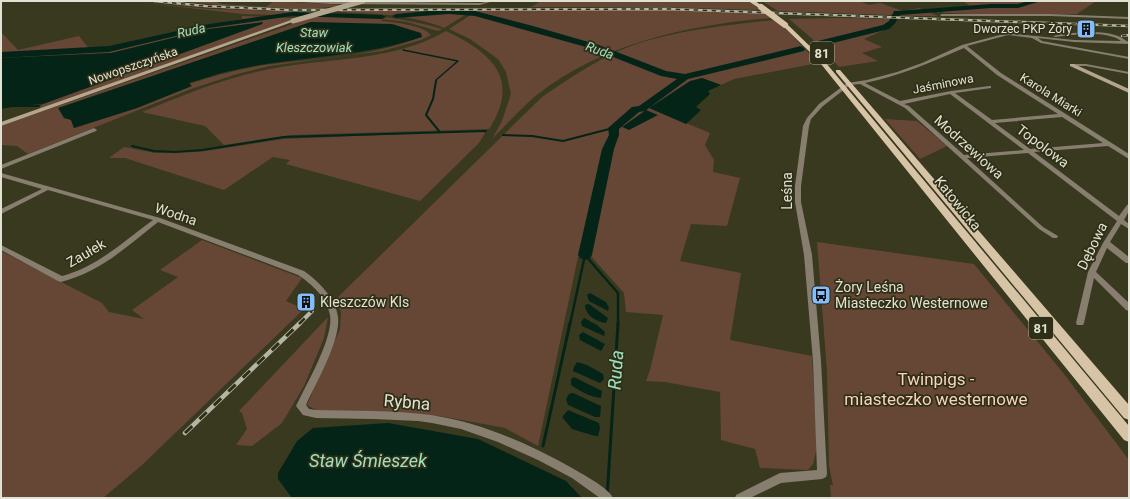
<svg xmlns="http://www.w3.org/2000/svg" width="1130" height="499" viewBox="0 0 1130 499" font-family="Roboto,sans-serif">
  <rect width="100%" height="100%" fill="#393920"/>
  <path fill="#664736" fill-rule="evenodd" d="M180,1h34l8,3 44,3 8,-6 69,4c-17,4 -34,3 -52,3 -37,0 -74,-3 -111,-7z
    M541,1h206l15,9 -104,-3h-127z
    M762,1h97l10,4 11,-2 23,8 16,-3 19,8h-20l-140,-5z
    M962,1h134l-19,13h-105l-27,-1 -6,-2 31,-3 -1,-3z
    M145,3l65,6 106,3 -12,4 -61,-2z
    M480,9h186l99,4 6,5c-82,7 -167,25 -233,76 -16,13 -31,30 -46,45l10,-18 9,-27 -5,-22 -8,-13 -28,-20 -21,-10z
    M341,10h132l-29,18c-32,-14 -69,-14 -104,-16z
    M324,13c41,2 80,4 118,16l-4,2 -31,-9 -24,-3 -2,2c13,1 41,4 50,14l-10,5 -39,11 -113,15 -35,9 -43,14 -163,65 -11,-8 -16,-1v-19zM311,22l111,14c-44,20 -102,22 -150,28 -30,4 -55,11 -83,20l2,2 -54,22 -63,20 -3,-8 90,-47z
    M242,16l55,2 -259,91 5,-5 219,-80 -4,-1 -49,6 -98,24 -110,5v-26l17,18 61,-14 11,14 18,-1 98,-24 36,-6z
    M839,18l59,1 -3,6 -31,14 18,8 -20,6 16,8 -39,6 -23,-25 -27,-23z
    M773,20l16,12 29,31 -84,16 -13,6 -19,-7 -52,30 60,25 -5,12 9,15 -1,12 27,6 -13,48 -36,-2 -11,37 61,12 -11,67 82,16 5,91 -4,17 -5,6 -48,-2 -5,-19 -34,-9 -1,-48 -55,-10 -19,-1 4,-11 13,-55 -37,-3 -2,-19 -35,-39 -11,3 -40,189 -33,-18 -65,-12 -124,-6 -9,-5 33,-76 1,-17 -5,-13 206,-202c25,-17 51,-35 79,-47 45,-19 103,-24 152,-30z
    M446,31c44,21 76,47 43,98l-198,6 -67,10 -19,-19 -63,-14c46,-19 90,-37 139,-45 54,-9 116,-7 165,-36z
    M885,119l32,2 30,25 -27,13z
    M481,131l4,2 -6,10 -59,58 -134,-37 4,-4 -17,-3 -49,33 -99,-32h-16l15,-11 31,6 44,-1 84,-13z
    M202,240l100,38 -16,23 18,8 -162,156 -39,33h-102v-247l101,52 7,9 35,7 -12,-9 46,-33 -18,-7z
    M817,242l157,22 90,110 65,86v38h-298l-1,-13h3l-4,-19 -2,-95z
    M328,317l-4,21 -20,48 -22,37 -30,23 -16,-1 11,-16 -5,-16 -3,-2z"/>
  <path fill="#052418" d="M263,22l-1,2 -219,80 -42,3v-49l110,-5 98,-24z
    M311,22l81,2 29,9 1,4c-62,21 -128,19 -192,34 -14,3 -27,8 -41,12l3,3 -55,22 -63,20 -3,-8 -7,-2 -6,-10z
    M702,78l19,7 -13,6 2,3 -14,13 5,3 -15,14 -37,-16 41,-27z
    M646,110l12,5 -29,15 -7,-3z
    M590,293l16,9 3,6 -1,3 -19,-10 -2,-6z
    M589,304l19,14 -2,5c-9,-1 -21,-8 -21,-18z
    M584,318l13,7 8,7 -1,4 -22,-10 -1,-4z
    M583,332l22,12 -4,7 -21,-11 -1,-5z
    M577,362l10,3 16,9 1,5 -4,4 -27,-12 1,-4z
    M574,377l28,14 -1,7c-11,-1 -21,-7 -30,-13v-6z
    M573,393l28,13 -1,11h-5l-27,-12 -2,-6 3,-5z
    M568,410l31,13 1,5 -2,8h-3l-23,-7 -10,-12z
    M388,423l90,16 88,42 16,17h-290l-14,-19v-6l19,-32 16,-13z"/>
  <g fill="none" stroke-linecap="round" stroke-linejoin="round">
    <path stroke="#052418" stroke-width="1.5" d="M403,50l55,11 -22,19v2"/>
    <path stroke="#052418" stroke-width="2" d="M436,81l-3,18 -7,16 13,16
      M1,108l11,-2h27
      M503,135l29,1 31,5 50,-13
      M132,146l22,5 21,1 27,-2 82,-13 202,-6"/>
    <path stroke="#052418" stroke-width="2.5" d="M585,255l33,38v31
      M570,324l15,-69"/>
    <path stroke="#052418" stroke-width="3" d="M543,446l27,-123
      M607,498l11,-175"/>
    <path fill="#052418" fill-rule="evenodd" d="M1028,1h13l-23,7h-27l-91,7 -5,9 -6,5 -68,17 -4,-3 1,-2 65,-16 6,-4 5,-10h3l94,-7h27z
      M449,9l26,2 58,15 66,19 67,26 19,3 116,-28 4,3 -1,2 -116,28 -43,32 -6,1 -20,17v6l-5,14 -22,106 -2,3 -5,2 -5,-2 -2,-3 24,-106 7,-14 -1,-7 24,-21 7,-1 38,-27 -16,-3 -68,-27 -118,-33 -26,-2 -53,4 -4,-2 4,-2z
      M292,12l90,3 4,2 -4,2 -90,-3 -83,12 -100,24 -108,6v-6l108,-6 100,-22z"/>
    <path fill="#877e6f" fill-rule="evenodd" d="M299,1l181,2 13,-2 -13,4 -149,-1 -30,-2z
      M942,14h108l79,3v2l-79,-3h-109l-1,-1z
      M1085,32c11,0 23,0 33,4 4,1 7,5 11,6v2l-55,-2 -36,-4 4,3 87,16v2l-88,-16 -9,-5 -24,-3 -41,11 34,27 128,81v5l-21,-13 -74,6 85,64 8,-11 2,-1v7l-5,9 5,4v5l-8,-5 -11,18 19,15v6h-3l-19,-15 -11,24 33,31v8l-3,-1 -32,-32 -10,45 -1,2h-6l-1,-2 12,-51 15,-29 14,-22 -89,-68 -61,5 76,69 15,9 -1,2h-4l-14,-9 -134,-121 -45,-24 -10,1 -27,21 -12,13 -2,7 -8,60v16l11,53 9,106 6,113 -1,3 -4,2 -41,4 -31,15h-15l1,-3 44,-22 37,-3 -4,-109 -9,-106 -9,-53v-16l8,-60 4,-8 12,-14 28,-21 20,-3 30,-8 25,-9 40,-18 45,-12 67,7 47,1c-15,-11 -47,-6 -66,-4l-2,-1 8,-2zM964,48l33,27 61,39 -66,6 -37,-27 36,-5v-2h-2l-38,5 -51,10 -35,-18c35,-7 66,-21 99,-35zM950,94l74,56 -60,5 -55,-49 -5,-2zM1062,117l41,26 -73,6 -35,-26z
      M1070,64h16l43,8v2l-43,-8h-14l-2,-1z
      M94,128l3,2 -1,1 -95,38v-4z
      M1,173l159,45 144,53c14,10 32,27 34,46 3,23 -22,66 -32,88l3,4 7,1c38,1 77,0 115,5 49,7 98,29 141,53 10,6 37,20 41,30h-13l-28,-20 -34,-18 -40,-18 -37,-13 -29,-6 -14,-2 -44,-2 -58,-1 -13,-3 -7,-9c10,-21 38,-69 34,-91 -3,-17 -18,-31 -32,-40l-140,-53c-32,25 -56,49 -97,60l-3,-1 -57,-31v-5l61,31c35,-9 62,-35 91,-56l-105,-30 -47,24v-5l41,-20 -41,-12z"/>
    <path fill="#b4a58e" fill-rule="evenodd" d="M291,20l4,1 -294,105v-4z
      M1070,64h4l55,25v4l-59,-27z"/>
    <path fill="#d7c4a6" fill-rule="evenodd" d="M748,1h7l9,6 -5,1z
      M783,24h4l34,33 308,369v16l-5,-2 -307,-381 -34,-33z
      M836,70h4l289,335v15l-5,-2 -288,-346z"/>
    <g stroke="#b5b5a3" stroke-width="2.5">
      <path id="rail-far2" d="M154,1l51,5 83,4 380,-1 461,17
        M1122,36l7,-1"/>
    </g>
    <g stroke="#b5b5a3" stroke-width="4">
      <path id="rail-far1" d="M299,324l13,-13"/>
    </g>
    <g stroke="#b5b5a3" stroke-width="4.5">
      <path id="rail" d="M185,433l115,-110"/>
    </g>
    <use href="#rail-far2" stroke="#2f2e16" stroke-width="1.5" stroke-dasharray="4.5" stroke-linecap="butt"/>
    <use href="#rail-far1" stroke="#2f2e16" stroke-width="2.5" stroke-dasharray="8" stroke-linecap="butt"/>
    <use href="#rail" stroke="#2f2e16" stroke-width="3" stroke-dasharray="10" stroke-linecap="butt"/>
    <path stroke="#b4a58e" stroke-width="5" d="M293,21l70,-20"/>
    <path stroke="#d7c4a6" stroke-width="6" d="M761,7l24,18"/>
  </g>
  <path fill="#3c4d34" d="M312,298l1,3 -6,5 -7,-3 -1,-2z"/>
  <path fill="#313f2a" d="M312,298l1,3 -6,5 -1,-3z"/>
  <path fill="#465a3c" stroke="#313f2a" d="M305,296l7,2 -6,5 -7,-2z"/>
  <defs>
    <g id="building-square" transform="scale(1)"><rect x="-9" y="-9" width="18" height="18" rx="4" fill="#82bcfa" stroke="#2f2e16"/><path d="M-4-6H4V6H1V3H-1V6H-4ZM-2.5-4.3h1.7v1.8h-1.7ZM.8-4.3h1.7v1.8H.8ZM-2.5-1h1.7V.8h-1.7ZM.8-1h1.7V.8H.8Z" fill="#111"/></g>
    <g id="bus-square" transform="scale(1)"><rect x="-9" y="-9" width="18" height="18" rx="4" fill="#82bcfa" stroke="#2f2e16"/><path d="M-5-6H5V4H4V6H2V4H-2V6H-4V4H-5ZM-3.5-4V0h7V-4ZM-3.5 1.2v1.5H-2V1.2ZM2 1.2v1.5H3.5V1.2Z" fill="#111"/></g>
  </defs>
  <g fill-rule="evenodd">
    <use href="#building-square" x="1086" y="29"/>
    <use href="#bus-square" x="821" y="295"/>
    <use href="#building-square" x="306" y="302"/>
  </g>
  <g text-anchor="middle" stroke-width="3.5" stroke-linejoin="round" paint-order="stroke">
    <g font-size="12" fill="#e2e2d3" stroke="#2f2e16" text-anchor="end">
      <text x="1072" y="33">Dworzec PKP Żory</text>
    </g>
    <g font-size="12" fill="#e2e2d3" stroke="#2f2e16">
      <text transform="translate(133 66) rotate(-19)" y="4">Nowopszczyńska</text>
      <text transform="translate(943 84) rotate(-11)" y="4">Jaśminowa</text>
      <text transform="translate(1051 95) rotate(32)" y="4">Karola Miarki</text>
    </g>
    <g font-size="13" font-style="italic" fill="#9be1c1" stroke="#2f2e16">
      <text transform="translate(191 30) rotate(-13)" y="5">Ruda</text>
      <text x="314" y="37">Staw<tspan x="314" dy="15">Kleszczowiak</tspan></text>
      <text transform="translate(600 50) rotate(20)" y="5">Ruda</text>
    </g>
    <g fill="#2f2e16" stroke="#acac9a" stroke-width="1">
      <rect x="810" y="42" width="24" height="22" rx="3"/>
      <rect x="1029" y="317" width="24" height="22" rx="3"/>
    </g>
    <g font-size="13" font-weight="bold" fill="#e2e2d3">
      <text x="822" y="58">81</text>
      <text x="1041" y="333">81</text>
    </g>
    <g font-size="14" fill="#e2e2d3" stroke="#2f2e16">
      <text transform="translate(1043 146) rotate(37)" y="5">Topolowa</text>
      <text transform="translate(969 147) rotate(42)" y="5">Modrzewiowa</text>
      <text transform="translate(787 191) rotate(-90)" y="5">Leśna</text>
      <text transform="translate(958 203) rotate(51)" y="5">Katowicka</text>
      <text transform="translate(176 214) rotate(19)" y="5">Wodna</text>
      <text transform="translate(1092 246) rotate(-64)" y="5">Dębowa</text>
      <text transform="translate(86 253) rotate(-30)" y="5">Zaułek</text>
    </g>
    <g font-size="14" fill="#e2e2d3" stroke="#2f2e16" text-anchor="start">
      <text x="835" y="292">Żory Leśna<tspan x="835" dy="16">Miasteczko Westernowe</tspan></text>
      <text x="320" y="307">Kleszczów Kls</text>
    </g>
    <g font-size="17" fill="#f9d3bf" stroke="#2f2e16">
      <text x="936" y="385">Twinpigs -<tspan x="936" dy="20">miasteczko westernowe</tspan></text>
    </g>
    <g font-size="17" fill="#e2e2d3" stroke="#2f2e16">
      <text transform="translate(407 402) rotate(5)" y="6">Rybna</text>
    </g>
    <g font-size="18" font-style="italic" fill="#9be1c1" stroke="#2f2e16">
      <text transform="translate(616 370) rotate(-86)" y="6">Ruda</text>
      <text x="368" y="467">Staw Śmieszek</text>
    </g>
  </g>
  <rect width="1130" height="499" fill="none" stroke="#e2e2d3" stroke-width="4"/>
</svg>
